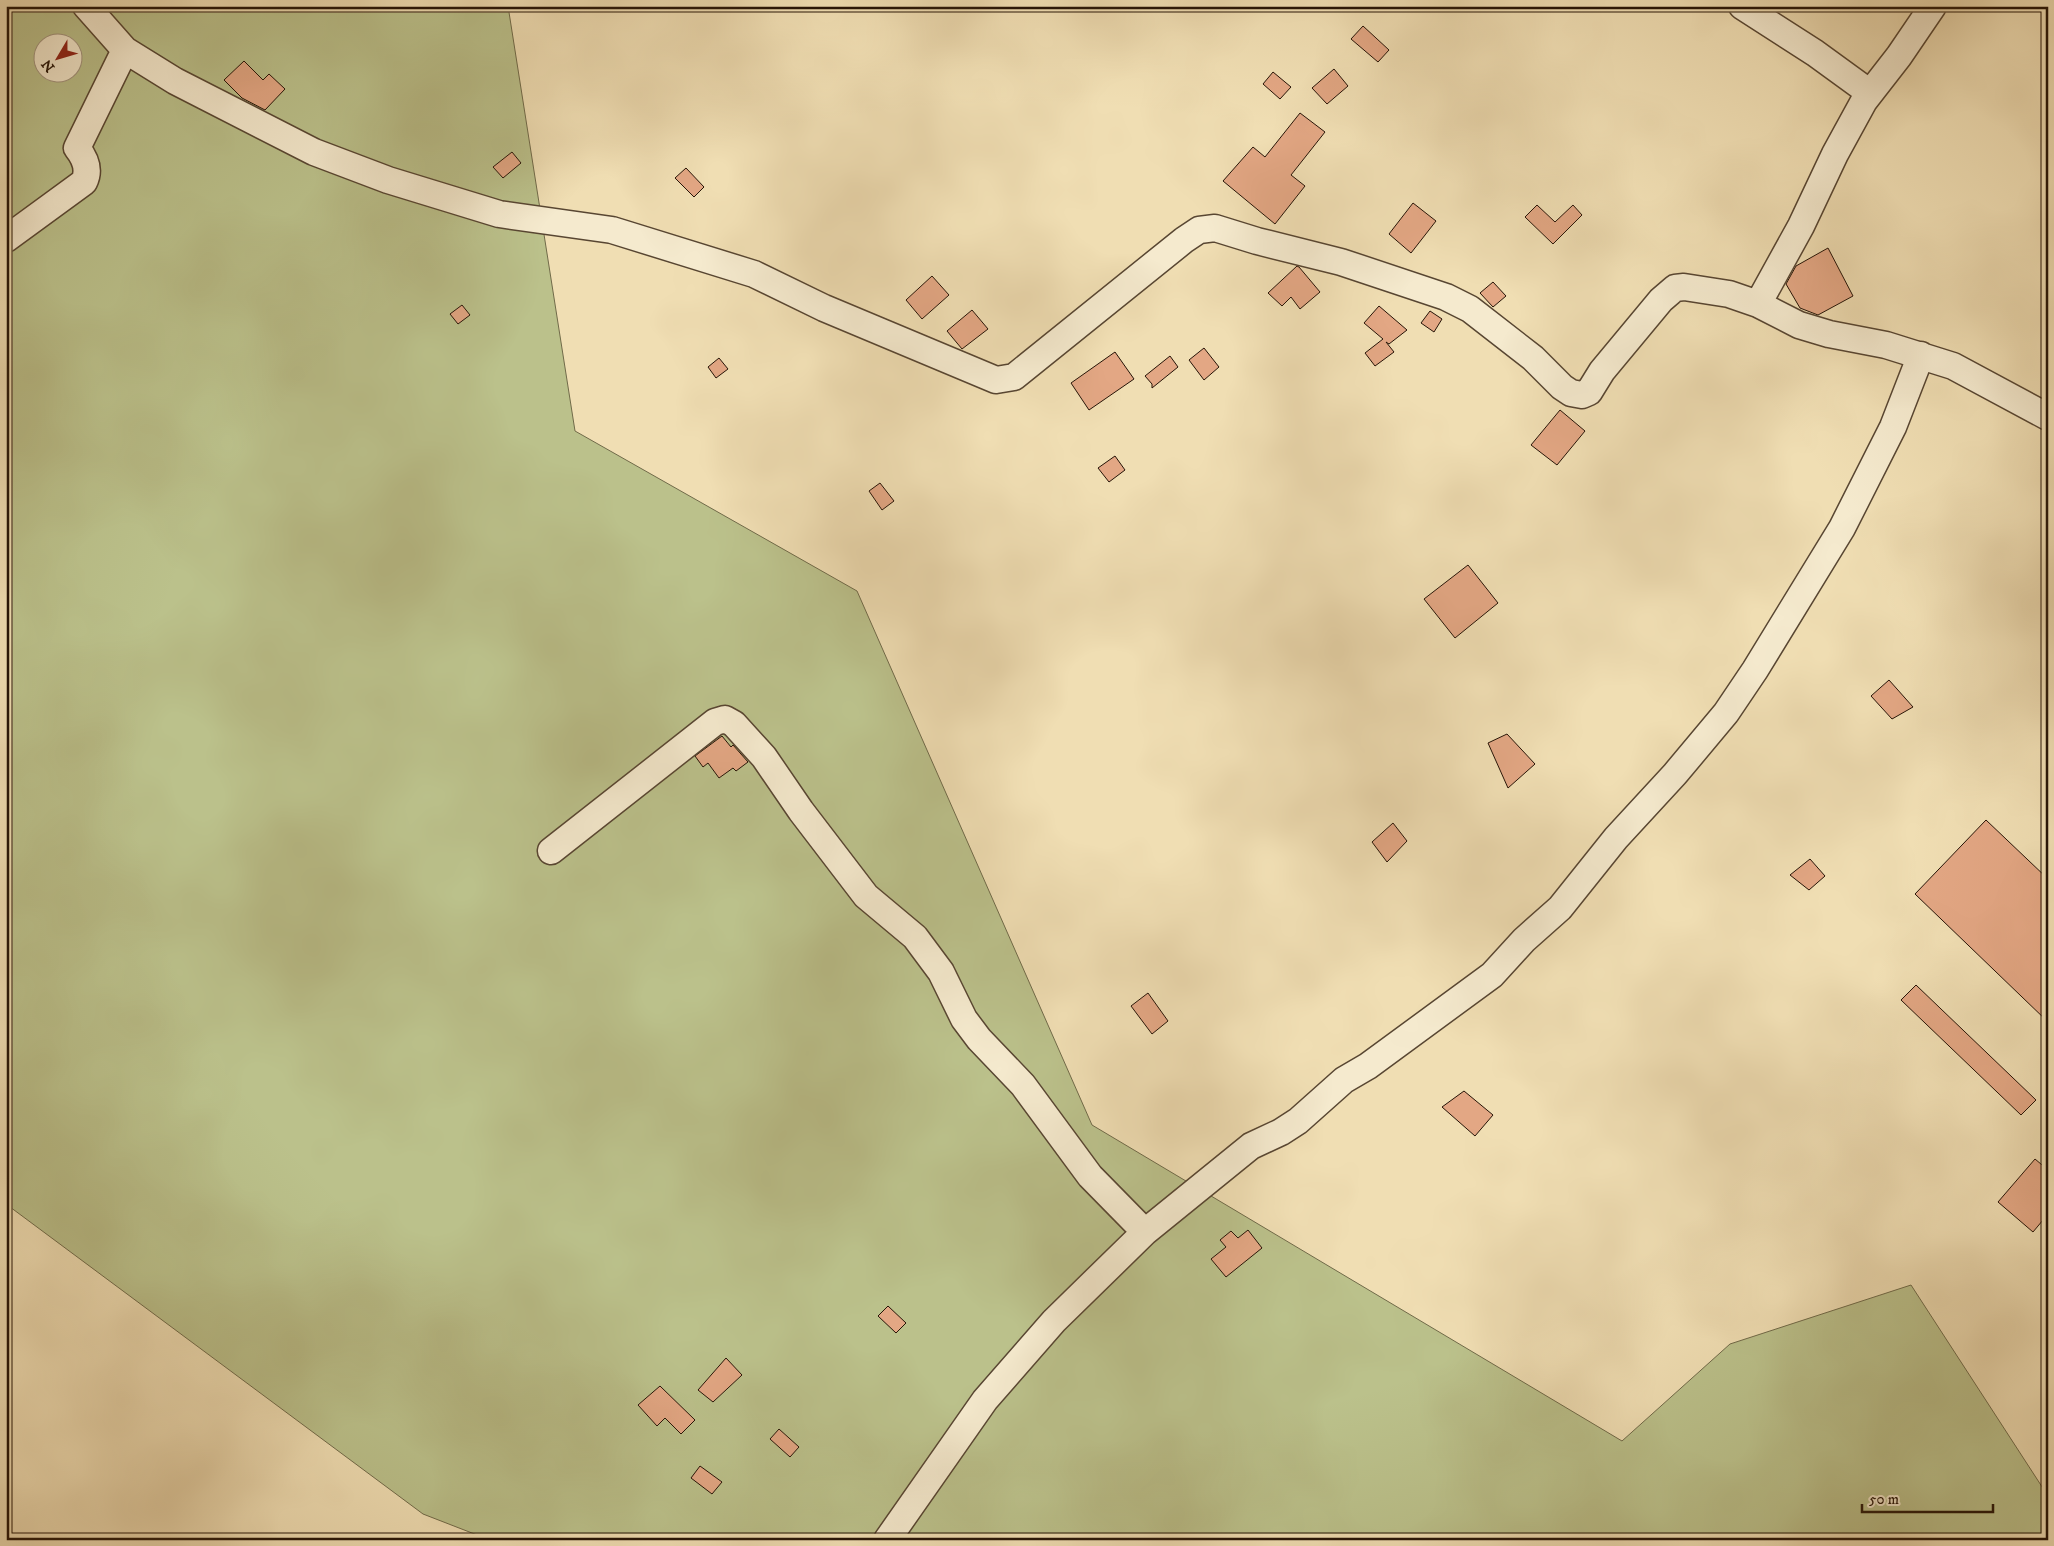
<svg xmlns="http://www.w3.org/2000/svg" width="2054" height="1546" viewBox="0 0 2054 1546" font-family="'IM FELL DW Pica',serif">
  <rect width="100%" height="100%" fill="#f0deb3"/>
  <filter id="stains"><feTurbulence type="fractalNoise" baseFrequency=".004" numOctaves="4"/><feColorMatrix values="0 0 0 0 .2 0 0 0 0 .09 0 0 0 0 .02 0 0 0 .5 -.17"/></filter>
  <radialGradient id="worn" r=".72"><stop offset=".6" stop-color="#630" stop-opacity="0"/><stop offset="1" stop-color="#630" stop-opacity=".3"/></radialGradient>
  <path fill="#bbc18b" stroke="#706a49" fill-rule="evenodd" d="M6,6h502l67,425 282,160 235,534 530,316 108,-97 181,-59 137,211v44h-1558l-67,-26 -417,-310zM42,42h30v30h-30z"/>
  <path fill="#e3a784" stroke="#261407" d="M1363,26l26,24 -11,12 -27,-23z
    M244,61l19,19 6,-6 16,15 -20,21 -23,-12 -18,-18z
    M1334,69l14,17 -21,18 -15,-16z
    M1273,72l18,15 -11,12 -17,-15z
    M1300,113l25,19 -34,43 14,11 -30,38 -52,-43 30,-34 12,10z
    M512,152l9,11 -18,15 -10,-11z
    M686,168l18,19 -10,10 -19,-19z
    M1413,203l23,18 -25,32 -22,-19z
    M1537,205l18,17 18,-17 9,10 -29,29 -28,-27z
    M1828,248l25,48 -35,19 -18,-7 -14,-24 10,-18z
    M1297,266l2,1 21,25 -20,17 -9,-12 -9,9 -14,-13z
    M932,276l17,19 -27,24 -16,-19z
    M1493,282l13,14 -13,11 -13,-14z
    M462,305l8,10 -12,9 -8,-10z
    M1379,306l28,24 -18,14 -3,-2 8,10 -19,14 -10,-13 18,-14 -19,-16z
    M972,310l16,19 -26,20 -15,-18z
    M1430,311l12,8 -8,13 -13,-9z
    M1204,348l15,19 -15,13 -15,-20z
    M1115,352l19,27 -45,31 -18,-27z
    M1170,356l8,11 -26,21v-4l-7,-8z
    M719,358l9,11 -12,9 -8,-11z
    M1560,410l25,21 -28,34 -26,-20z
    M1115,456l10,14 -16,12 -11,-14z
    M880,483l14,18 -12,9 -13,-19z
    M1468,565l30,38 -43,35 -31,-39z
    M1889,680l24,27 -21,12 -21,-23z
    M1507,734l28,30 -27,24 -20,-45z
    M722,736l9,11 2,-2 15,17 -12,9 -3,-3 -14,10 -11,-15 -5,4 -8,-11z
    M1986,820l62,59v143l-133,-128z
    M1393,823l14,18 -20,21 -15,-20z
    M1810,859l15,17 -16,14 -19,-15z
    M1916,985l120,115 -15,15 -120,-115z
    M1148,993l20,28 -16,13 -21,-28z
    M1464,1091l29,24 -18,21 -33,-29z
    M2035,1159l13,11v44l-15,18 -35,-30z
    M1248,1230l14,18 -36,29 -15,-18 15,-12 -6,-7 11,-9 7,7z
    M888,1306l18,17 -10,10 -18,-17z
    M726,1358l16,17 -29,27 -15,-12z
    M660,1386l35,34 -14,14 -16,-16 -8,8 -19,-21z
    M779,1429l20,18 -9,10 -20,-18z
    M700,1466l22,16 -10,12 -21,-16z"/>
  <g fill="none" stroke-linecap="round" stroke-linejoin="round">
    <g stroke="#584632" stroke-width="29">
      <path id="minor" d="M86,6l39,44 50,31 139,71 74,28 111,34 113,16 142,44 70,34 172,72 18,-3 170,-137 15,-10 16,-2 42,13 84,21 105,35 24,12 63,49 29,29 9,6 11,2 7,-3 13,-21 59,-71 14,-12 9,-1 45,7 29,10 43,-78 34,-72 29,-53 35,-45 34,-50
        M1742,6l73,47 55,40
        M6,239l78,-57c6,-12 1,-24 -7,-34l48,-98
        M1758,304l41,21 30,9 57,11 67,21 95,51
        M551,851l164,-129 10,-3 9,5 30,33 37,54 65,85 49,41 26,35 23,47 15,20 44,46 67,91 55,56
        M887,1540l98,-140 69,-79 91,-89 106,-86 30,-14 17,-11 46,-41 24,-14 124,-91 32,-35 36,-32 56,-70 59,-64 51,-61 29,-43 87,-142 51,-101 28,-72"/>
    </g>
    <use href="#minor" stroke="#f5eace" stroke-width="26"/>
  </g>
  <rect width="2054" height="1546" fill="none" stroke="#f0deb3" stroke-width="25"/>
  <rect x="8" y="8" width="2039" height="1531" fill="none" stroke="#261407" stroke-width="2.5"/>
  <rect x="12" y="12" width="2029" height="1521" fill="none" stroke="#261407"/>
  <g transform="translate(58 58) rotate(232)"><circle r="24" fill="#f5eace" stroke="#a2947e"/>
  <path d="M0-4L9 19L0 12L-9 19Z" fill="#8f2418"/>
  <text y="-8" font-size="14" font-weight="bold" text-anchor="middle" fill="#261407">N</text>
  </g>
  <path d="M1862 1504v8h131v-8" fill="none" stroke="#261407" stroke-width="2.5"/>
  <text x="1869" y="1504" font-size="15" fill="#261407" stroke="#f5eace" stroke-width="4" paint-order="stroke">50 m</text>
  <rect width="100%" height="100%" filter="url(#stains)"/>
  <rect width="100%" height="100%" fill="url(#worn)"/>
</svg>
